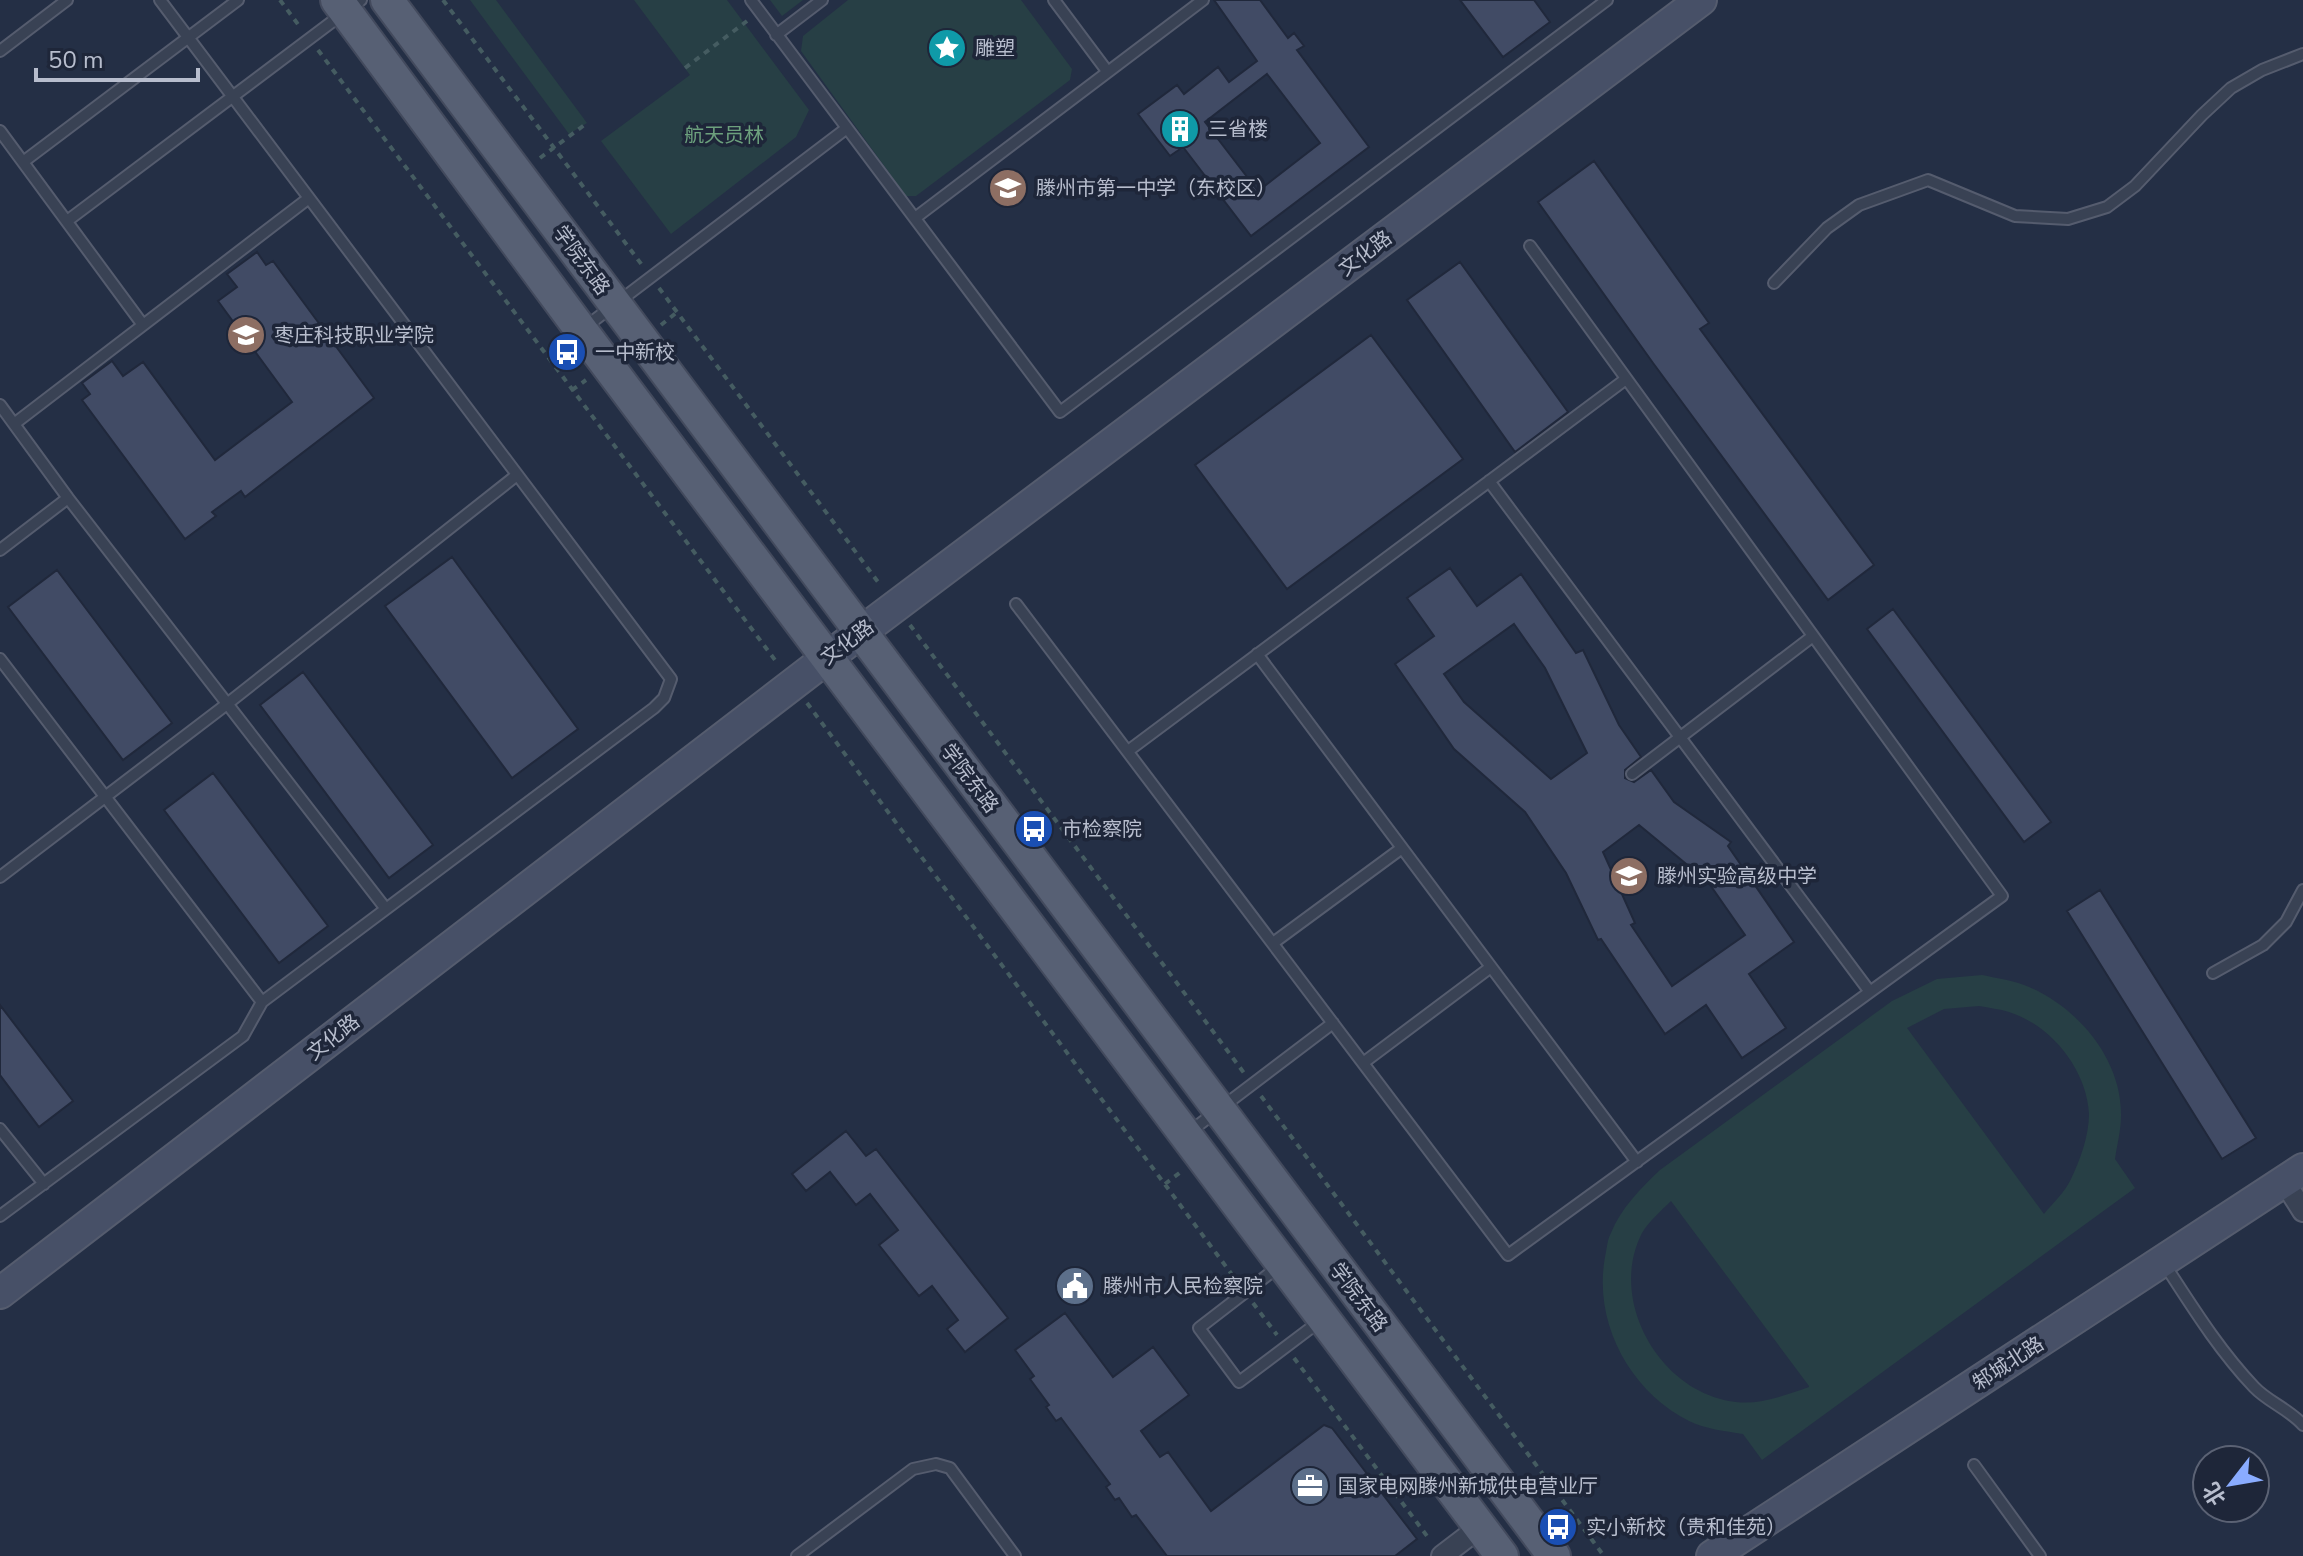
<svg xmlns="http://www.w3.org/2000/svg" width="2303" height="1556" viewBox="0 0 2303 1556" font-family="'Nunito Sans','Noto Sans SC',sans-serif">
  <rect width="100%" height="100%" fill="#242f45"/>
  <path fill="#273f45" fill-rule="evenodd" d="M470,0h26l91,123 -18,11z
    M634,0h93l82,110 -13,27 -125,97 -70,-93 89,-66z
    M770,0h33l-21,16z
    M848,0h173l51,69 -2,11 -154,116h-10l-105,-145 2,-15z
    M1982,975c14,3 29,5 42,10 52,20 98,73 97,131 0,14 -4,29 -6,43l20,29 -373,272 -19,-26c-18,-3 -38,-5 -54,-13 -59,-30 -96,-98 -84,-164 2,-8 2,-17 6,-24 10,-25 30,-45 49,-63l232,-169 45,-22zM1979,1006c10,2 21,3 30,6 42,13 78,58 80,102 0,22 -9,46 -18,65 -6,13 -18,24 -27,35l-137,-186 37,-19zM1671,1201l138,185v1c-23,8 -49,18 -73,15 -75,-8 -129,-101 -94,-169 7,-12 20,-23 29,-32z"/>
  <path fill="#414b65" stroke="#20283b" stroke-width="2" fill-rule="evenodd" d="M1214,0h46l28,38 6,-5 10,13 -7,4 72,97 -118,89 -68,-89 -13,9 -32,-42 39,-29 7,9 34,-27 11,15 28,-21zM1267,74l53,69 -62,48 -53,-69z
    M1460,0h74l16,22 -47,35z
    M1594,161l115,162 -9,6 174,236 -46,35 -175,-237 -115,-161z
    M257,252l9,13 7,-4 101,137 -129,99 -4,-6 -29,21 4,4 -31,23 -103,-139 8,-6 -8,-11 30,-22 11,15 20,-14 72,98 77,-58 -74,-101 19,-14 -10,-13z
    M1460,262l108,150 -53,40 -108,-152z
    M1371,335l92,124 -176,130 -92,-124z
    M452,557l126,172 -66,49 -127,-172z
    M1450,568l27,38 44,-32 55,79 7,-3 36,75 22,32 -16,13v8l9,4 17,-12 23,32 57,40 -3,4 66,96 -45,32 37,54 -44,30 -36,-53 -41,29 -64,-95 -3,1 -32,-67 -41,-61 -71,-63 -59,-85 39,-28 -27,-38zM1514,624l31,44 42,85 -36,26 -87,-77 -20,-28zM1639,825l69,57 37,53 -73,51 -41,-61 4,-2 -32,-71z
    M57,570l115,153 -49,37 -115,-153z
    M1893,609l158,213 -27,20 -157,-213z
    M303,672l130,173 -44,33 -129,-173z
    M213,773l115,153 -49,37 -115,-153z
    M2100,890l156,248 -34,21 -155,-248z
    M0,1005l73,96 -34,26 -39,-52z
    M846,1131l20,25 10,-7 132,169 -43,34 -18,-23 11,-9 -26,-34 -13,10 -40,-51 19,-15 -28,-36 -14,11 -26,-33 -24,19 -14,-17z
    M1065,1313l48,64 40,-30 36,48 -48,36 19,26 8,-5 43,59 113,-86 8,3 85,111 -22,17h-228l-31,-41 -4,2 -13,-19 -4,2 -9,-13 4,-3 -49,-66 -5,3 -10,-14 3,-2 -19,-26 4,-3 -19,-26z"/>
  <g fill="none" stroke-linecap="round" stroke-linejoin="round">
    <g stroke="#555c6e" stroke-width="14">
      <path id="lane" d="M751,0l309,412 547,-412
        M1054,0l53,71
        M776,35l46,-35
        M0,51l67,-51
        M0,131l143,194
        M23,162l215,-162
        M915,218l288,-218
        M67,221l294,-221
        M1774,283l53,-55 32,-23 69,-25 87,36 53,3 39,-12 28,-21 67,-71 29,-27 31,-18 41,-16
        M584,328l263,-200
        M0,405l68,93 318,411
        M14,424l295,-226
        M1489,481l381,511
        M0,550l68,-52
        M1016,604l492,651 494,-359 -472,-650
        M1257,654l380,508
        M0,659l262,343
        M1128,751l498,-372
        M1632,774l181,-138
        M0,877l227,-173 290,-229
        M1273,943l129,-95
        M2213,973l50,-28 23,-23 17,-32
        M1363,1063l128,-96
        M0,1129l44,55
        M1188,1133l145,-110
        M0,1216l243,-180 19,-34 392,-294 10,-10 7,-19 -511,-679
        M2165,1265c28,43 54,85 89,122 14,15 35,22 49,38
        M1278,1267l-79,61 40,54 81,-61
        M1974,1465l66,91
        M797,1556l116,-87 23,-5 14,4 65,88"/>
    </g>
    <g stroke="#555c6e" stroke-width="24">
      <path id="street" d="M2284,1181l19,30
        M1442,1556l38,-29"/>
    </g>
    <g stroke="#555c6e" stroke-width="34">
      <path id="secondary" d="M0,1293l844,-648 857,-645
        M1712,1556l591,-387"/>
    </g>
    <g stroke="#434a5d" stroke-width="36">
      <path id="primary" d="M337,0l244,330 921,1226
        M387,0l1167,1556"/>
    </g>
    <path stroke="#455c61" stroke-width="4" stroke-dasharray="6 6" stroke-linecap="butt" d="M280,0l20,27
      M443,0l199,265
      M318,50l460,614
      M685,68l62,-47
      M540,158l47,-35
      M659,288l222,298
      M661,325l15,-12
      M572,390l14,-10
      M910,625l334,448
      M807,703l429,577
      M1261,1096l343,460
      M1165,1184l17,-13
      M1253,1303l24,32
      M1294,1358l136,182"/>
    <use href="#lane" stroke="#394254" stroke-width="10"/>
    <use href="#street" stroke="#394254" stroke-width="20"/>
    <use href="#secondary" stroke="#475067" stroke-width="30"/>
    <use href="#primary" stroke="#576074" stroke-width="32"/>
  </g>
  <defs>
    <g id="sight-disc" transform="scale(2)"><circle r="9.5" fill="#0f9aa8" stroke="#1e2639"/><path d="M0-6L1.8-2.2L6-1.7L2.9 1.2L3.7 5.4L0 3.3L-3.7 5.4L-2.9 1.2L-6-1.7L-1.8-2.2Z" fill="#fff"/></g>
    <g id="building-disc" transform="scale(2)"><circle r="9.5" fill="#0f9aa8" stroke="#1e2639"/><path d="M-4-6H4V6H1V3H-1V6H-4ZM-2.5-4.3h1.7v1.8h-1.7ZM.8-4.3h1.7v1.8H.8ZM-2.5-1h1.7V.8h-1.7ZM.8-1h1.7V.8H.8Z" fill="#fff"/></g>
    <g id="school-disc" transform="scale(2)"><circle r="9.5" fill="#8d6e63" stroke="#1e2639"/><path d="M0-5L7-2L0 1L-7-2ZM-4 1L0 2.5L4 1V4Q0 6-4 4Z" fill="#fff"/></g>
    <g id="university-disc" transform="scale(2)"><circle r="9.5" fill="#8d6e63" stroke="#1e2639"/><path d="M0-5L7-2L0 1L-7-2ZM-4 1L0 2.5L4 1V4Q0 6-4 4Z" fill="#fff"/></g>
    <g id="bus-disc" transform="scale(2)"><circle r="9.5" fill="#1a4fb4" stroke="#1e2639"/><path d="M-5-6H5V4H4V6H2V4H-2V6H-4V4H-5ZM-3.5-4V0h7V-4ZM-3.5 1.2v1.5H-2V1.2ZM2 1.2v1.5H3.5V1.2Z" fill="#fff"/></g>
    <g id="civic-disc" transform="scale(2)"><circle r="9.5" fill="#5c6f8a" stroke="#1e2639"/><path d="M-.6-6.5H3V-4.5H.6V-3L4-1V1h2V6H-6V1h2V-1L-.6-3ZM-1.2 2.5V6h2.4V2.5Z" fill="#fff"/></g>
    <g id="office-disc" transform="scale(2)"><circle r="9.5" fill="#5c6f8a" stroke="#1e2639"/><path d="M-6-3h4V-5.5h4V-3h4V5H-6ZM-1-4.5V-3h2v-1.5ZM-6 0V1H6V0Z" fill="#fff"/></g>
  </defs>
  <g fill-rule="evenodd">
    <use href="#sight-disc" x="947" y="48"/>
    <use href="#building-disc" x="1180" y="129"/>
    <use href="#school-disc" x="1008" y="188"/>
    <use href="#university-disc" x="246" y="335"/>
    <use href="#bus-disc" x="567" y="352"/>
    <use href="#bus-disc" x="1034" y="829"/>
    <use href="#school-disc" x="1629" y="876"/>
    <use href="#civic-disc" x="1075" y="1286"/>
    <use href="#office-disc" x="1310" y="1486"/>
    <use href="#bus-disc" x="1558" y="1527"/>
  </g>
  <g text-anchor="middle" stroke-width="7" stroke-linejoin="round" paint-order="stroke">
    <g font-size="20" fill="#b7bdcd" stroke="#1e2639" text-anchor="start">
      <text x="975" y="55">雕塑</text>
      <text x="1208" y="136">三省楼</text>
      <text x="1036" y="195">滕州市第一中学（东校区）</text>
      <text x="274" y="342">枣庄科技职业学院</text>
      <text x="595" y="359">一中新校</text>
      <text x="1062" y="836">市检察院</text>
      <text x="1657" y="883">滕州实验高级中学</text>
      <text x="1103" y="1293">滕州市人民检察院</text>
      <text x="1338" y="1493">国家电网滕州新城供电营业厅</text>
      <text x="1586" y="1534">实小新校（贵和佳苑）</text>
    </g>
    <g font-size="20" fill="#6ca07d" stroke="#1e2639">
      <text x="724" y="142">航天员林</text>
    </g>
    <g font-size="20" fill="#b7bdcd" stroke="#1e2639">
      <text transform="translate(1365 253) rotate(-37)" y="7">文化路</text>
      <text transform="translate(582 260) rotate(54)" y="7">学院东路</text>
      <text transform="translate(847 642) rotate(-37)" y="7">文化路</text>
      <text transform="translate(970 778) rotate(53)" y="7">学院东路</text>
      <text transform="translate(333 1037) rotate(-38)" y="7">文化路</text>
      <text transform="translate(1359 1297) rotate(53)" y="7">学院东路</text>
      <text transform="translate(2008 1363) rotate(-33)" y="7">邾城北路</text>
    </g>
  </g>
  <g transform="translate(2231 1484) rotate(239)"><circle r="38" fill="#1e2639" stroke="#5b6274" stroke-width="2"/>
  <path d="M0-6L14 30L0 20L-14 30Z" fill="#8aacff"/>
  <text y="-12" font-size="22" font-weight="bold" text-anchor="middle" fill="#b7bdcd">北</text>
  </g>
  <path d="M36 68v12h162v-12" fill="none" stroke="#b7bdcd" stroke-width="4"/>
  <text x="48" y="68" font-size="24" fill="#b7bdcd" stroke="#1e2639" stroke-width="6" paint-order="stroke">50 m</text>
</svg>
